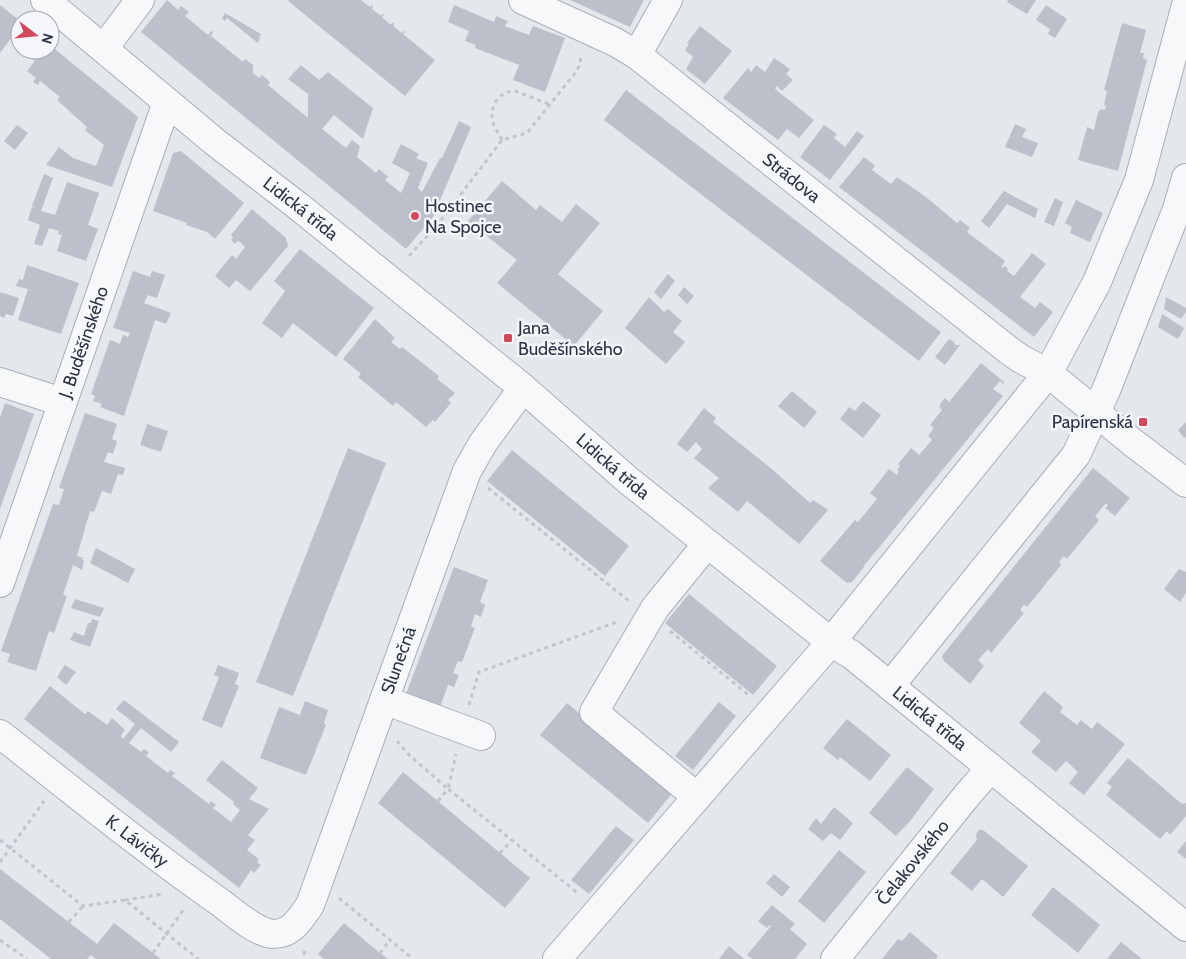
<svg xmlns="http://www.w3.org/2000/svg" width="1186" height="959" viewBox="0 0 1186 959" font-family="Cabin,sans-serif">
  <rect width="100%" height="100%" fill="#e4e7ec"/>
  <path fill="#bbc0ca" d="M167,0l11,10 3,-4 8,6 -4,4 23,19 3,-4 2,1 -2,4 32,26 2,-3 8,6v8l6,5 3,-3 5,4 3,4 -2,2 40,33v-24l-20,-15 13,-14 18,15 9,-8 45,36 -10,31 -29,-24 -12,14 24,19 6,-8 8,6 -3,11 19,16 3,-4 9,8 -3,3 16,13 9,-20 -18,-10 9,-19 18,10 -3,4 12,5 -10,25 4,4 18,-34h2l17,-37 12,6 -38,90 -27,32 -265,-217z
    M289,0h72l9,7 1,-2 2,2 -1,2 9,7 1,-2 2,1 -2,2 9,8 2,-3 1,2 -1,2 9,7 1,-2 2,1 -2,2 32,26 -30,36 -117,-95z
    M570,0h74l-14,27z
    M1008,0h28l-9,14 -20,-12z
    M0,5l20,16v5l-20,27z
    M454,5l40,17 2,-6 12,5 -3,5 24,9 4,-9 32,12 -20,54 -32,-12 6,-15 -44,-17 1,-3 -11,-4 4,-10 -21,-9z
    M1046,5l21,14 -12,19 -7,-4 2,-5 -14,-9z
    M225,13l36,21 -3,9 -31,-25 -2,3 -3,-3z
    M1122,23l24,7 -6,23h4l-1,5 4,2 -29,111 -40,-11 9,-33 7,3 4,-18 3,-3 4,1 1,-4 -2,-1 3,-14 -3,-1z
    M700,26l32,25 -27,33 -19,-15 7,-12 -8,-7 4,-6 -2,-1z
    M50,45l88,72 -26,70 -66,-22 13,-18 14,11 23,8 8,-21 -19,-15 2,-3 -30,-27 3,-3 -20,-16 -2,4 -5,-3 3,-4 -9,-7 8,-10 -13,-11h28z
    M774,58l16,11 -4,5 7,6 -11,11 -5,-5 -2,3 39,31 -15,18 -12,-9 -9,11 -55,-42 25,-30 3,4 5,-7 9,7z
    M626,90l315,242 -22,29 -315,-241z
    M1015,124l11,5 -4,8 16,6 -6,14 -27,-10z
    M17,125l11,8 -13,17 -11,-9z
    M824,125l13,9 -3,4 11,9 12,-16 7,5 -34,44 -30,-23z
    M181,151l63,52 -29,36 -8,-7 -21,-7 1,-2 -34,-12 20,-58z
    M864,157l11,9 -3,4 19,14 6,-7 29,20 31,26 3,-3 10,8 -3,4 38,29 -4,6 2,1 2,-2 3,3 -1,2 7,5 18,-23 14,11 -26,33 15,11 5,-6 13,10 -19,25 -195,-150z
    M44,174l9,4 -12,33 14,4 12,-33 32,11 -11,32 10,4 -12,32 -29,-10 5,-16 -4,-1 1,-3 -10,-3 -7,18 -8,-2 6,-19 -12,-5 4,-13 6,2 -6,-3z
    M502,181l34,29 4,-5 22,17 14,-18 24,19 -42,51 45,37 -29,35 -77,-63 20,-23 -49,-39z
    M1004,191l34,18 -3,9 -28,-14 -18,24 -8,-7z
    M1055,198l8,4 -9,24 -10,-4z
    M1076,200l27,13 -13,29 -20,-9 2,-6 -7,-4z
    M252,209l34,29 2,8 -38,45 -14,-11 -7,8 -14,-12 17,-21 4,4 9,-12 -5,-5 -3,-1 -2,3 -4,-4 2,-2 -2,-3z
    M300,249l74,59 -38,49 -43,-34 -11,15 -20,-15 23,-32 -11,-10z
    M27,265l52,18 -18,51 -43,-14 10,-31 -12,-3 3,-7 4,1z
    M133,271l17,6 2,-6 13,4 -8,23 -9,-3 -4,8 27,10 -5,11 -11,-4 -31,96 -24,-9 2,-3 -9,-3 2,-5 -4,-2 19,-54 10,4 3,-9 5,2 2,-4 -17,-5z
    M668,274l7,7 -14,18 -7,-7z
    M684,287l10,9 -7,8 -9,-9z
    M0,292l19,6 -6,18 -7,-2 -2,4 -4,-2z
    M649,297l15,15 4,-3 14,12 -9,11 12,10 -19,22 -41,-36z
    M1166,297l20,11v4l-5,7 -17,-10z
    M1162,314l22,14 -6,11 -20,-12z
    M375,319l20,19 -4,4 9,7 2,-2 37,29 -2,3 18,14 -7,7 3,3 -16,19 -2,-2 -7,7 -30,-25 -3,4 -35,-29 3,-3 -18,-15z
    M949,339l5,3 1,3h5l-15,20 -10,-8z
    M981,363l23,19 -1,2 -3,-3 -7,8 10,7 -140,171h1l-12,15 -5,1 -27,-22 35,-41 3,2 19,-23 -7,-6 19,-24 8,6 2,-4 -2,-1 3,-4 -2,-2 13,-16 8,7 13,-15 -4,-4 6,-8 -4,-3 12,-15 -3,-3 2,-4 4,-5 4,4z
    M792,391l25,21 -13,16 -26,-22z
    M863,401l18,14 -18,23 -23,-19 9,-12 6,4z
    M5,403l29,11 -34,95v-92z
    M704,408l12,10 -3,4 60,48 37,33 3,-3 15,10 -29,34 -52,-43 -9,11 -30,-24 11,-10 -25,-20 8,-9 -6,-7 -9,10 -10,-8z
    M85,413l32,11 -5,15 5,2 -4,13 -5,-2 -4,10 21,6 -2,7 -5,-1 -7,20 -9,-3 -8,21 -4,-1 -13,45 6,2 -1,2 2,1 -2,9 -9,-5 -10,30 4,1 -13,37 -5,-2 -13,40 -29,-9 3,-8 -9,-3 52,-147 6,1 5,-16 -5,-1z
    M1186,422v15l-2,1 -6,-8z
    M147,424l21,7 -7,21 -21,-7z
    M348,448l38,15 -93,233 -37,-14z
    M512,450l117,96 -24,30 -118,-95z
    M1093,468l37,30 -15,18 -10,-8 3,-2 -2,-3 -11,13 4,4 -32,39 -3,-3 -3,3 -2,3 2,3 -34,42 -3,-2 -2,2 -2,3 4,3 -33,40 -3,-4 -10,11 6,6 -14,18 -26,-23 -2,-5z
    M96,548l39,21 -7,14 -38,-20z
    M454,567l34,13 -8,22 5,3 -4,12 -6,-3 -4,12 4,2 -13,34 -4,-1 -5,12 6,2 -5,12 -6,-2 -8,22 -34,-13z
    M1179,569l7,3v21l-6,9 -16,-13z
    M689,594l88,72 -24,29 -88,-72z
    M75,599l29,9 -4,9 -29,-9z
    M92,619l7,2 -9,26 -20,-7 4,-8 10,4 4,-13h3z
    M65,665l11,7 -10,13 -9,-8z
    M218,665l21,8 -4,11 4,2 -17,42 -20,-8 17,-43 -5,-2z
    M50,686l35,28 3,-3 19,14 5,-7 13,12 -4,6 2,3 12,-15 -19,-15 8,-9 55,42 -8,10 -30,-24 -12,15 12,9 3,-3 5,3 -3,4 22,17 2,-3 5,3 -3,3 37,28 2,-3 5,4 -3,3 18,14 9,-12 -7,-6 1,-2 -28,-22 16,-20 36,28 -9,11 20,10 -21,26 7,5 -8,10 12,9 -2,3 4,3 -7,8 -3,-3 -12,18 -215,-169z
    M1044,691l19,16 -3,5 17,13 4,-5 11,9 5,-7 28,22 -41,51 -15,-12 9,-11 -12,-11 -10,11 -25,-20 10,-11 -22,-18z
    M305,701l23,9 -4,14 2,1 -20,50 -46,-17 19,-51 21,8z
    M719,702l17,14 -43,54 -18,-14z
    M567,703l107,88 -26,32 -108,-88z
    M847,719l44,36 -21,26 -30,-24 -2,3 -15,-12z
    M1128,758l54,46 4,-1v13l-16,19 -3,-4 -7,8 -54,-44 6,-8 -5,-4z
    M907,767l27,22 -23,31 -15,16 -27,-23z
    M403,772l127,106 -25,30 -127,-105z
    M834,807l19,16 -13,17 -9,-7 -8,8 -15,-12 8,-11 5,6z
    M616,826l18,14 -45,54 -18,-14z
    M979,830h4l45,36 -25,31 -21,-18 -10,12 -22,-18 27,-33 -1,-6z
    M1186,841v18l-9,-7z
    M839,850l27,22 -42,51 -26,-22z
    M0,869l97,75 17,-21 47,36h-65l-5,-4 -4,4h-36l-51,-40z
    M774,874l16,13 -8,10 -16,-14z
    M1053,887l47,38 -22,28 -47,-38z
    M772,905l23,19 -5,5 17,15 -12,15h-42l-6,-4 24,-29 -2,-1 -2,3 -9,-7z
    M344,923l36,30 8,6h-64l-6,-5z
    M910,932l28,24 -2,3h-54l16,-20 4,2z
    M1121,942l21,17h-35z
    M729,946l15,13h-25z"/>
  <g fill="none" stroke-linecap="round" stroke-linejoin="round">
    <g stroke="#a9aeb7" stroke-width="30">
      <g id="minor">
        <path id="s1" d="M45,0l170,142 83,64 225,182 106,93 202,161 21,13 334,272"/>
        <path id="s2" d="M523,0l92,42 22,13 370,294 14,10 27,14 84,69 54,41"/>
        <path d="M104,48l36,-48"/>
        <path d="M637,55l31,-55"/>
        <path d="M0,382l62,20"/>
        <path id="s3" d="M0,583l167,-481"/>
        <path d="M890,686l186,-231 31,-67 70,-179 9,-31"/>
        <path d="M384,700l97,36"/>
        <path id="s4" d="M0,734c73,57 145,116 221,169 13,10 36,30 52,31 19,0 27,-15 37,-29l157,-434 16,-28 40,-55"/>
        <path d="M697,797l-103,-85 61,-104 52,-64"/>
        <path d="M557,959l274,-317 217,-269 49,-91 42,-102 47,-175"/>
        <path id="s5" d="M835,959l133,-165 23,-26"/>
      </g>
    </g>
    <path stroke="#c2c5cb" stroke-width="3" stroke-dasharray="4 4" stroke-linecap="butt" d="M502,140c-3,-6 -8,-12 -9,-18 -4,-16 6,-31 22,-31l36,14
      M409,256l30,-33 63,-83 25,-7 49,-61 4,-8 1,-9
      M488,488l141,113
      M670,631l80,65
      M469,705l10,-33 138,-50
      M397,741l11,13 40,35 8,-35
      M438,801l10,-12 131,105
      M0,840l83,66 42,-6 73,59
      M500,853l12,-13
      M0,862l44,-61
      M339,898l74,61
      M125,900l38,-6
      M69,922l14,-16
      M0,940l27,19
      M304,951l1,8
      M153,953l31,-44
      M380,953l10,-13"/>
    <use href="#minor" stroke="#f7f8fa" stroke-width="28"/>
  </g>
  <g fill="#d1495b" stroke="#f4f6f9" stroke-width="2">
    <circle cx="415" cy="216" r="5"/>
    <rect x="503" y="333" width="10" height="10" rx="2.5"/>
    <rect x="1138" y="417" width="10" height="10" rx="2.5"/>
  </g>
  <g text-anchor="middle" stroke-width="5" stroke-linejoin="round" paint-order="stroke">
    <g font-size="18" fill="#2b3445" stroke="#f4f6f9">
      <text dy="6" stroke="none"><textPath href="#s2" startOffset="324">Strádova</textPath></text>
      <text dy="6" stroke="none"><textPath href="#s1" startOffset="330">Lidická třída</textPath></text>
      <text dy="6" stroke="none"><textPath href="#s3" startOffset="255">J. Buděšínského</textPath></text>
      <text dy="6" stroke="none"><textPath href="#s1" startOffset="735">Lidická třída</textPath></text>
      <text dy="6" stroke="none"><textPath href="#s4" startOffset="649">Slunečná</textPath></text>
      <text dy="6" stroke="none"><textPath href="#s1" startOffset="1140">Lidická třída</textPath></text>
      <text dy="6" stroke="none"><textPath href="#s4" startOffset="174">K. Lávičky</textPath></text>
      <text dy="6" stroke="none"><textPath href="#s5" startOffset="124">Čelakovského</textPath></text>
    </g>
    <g font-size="18" fill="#2b3445" stroke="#f4f6f9" text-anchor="start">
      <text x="425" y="212">Hostinec<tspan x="425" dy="21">Na Spojce</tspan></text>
      <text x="518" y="334">Jana<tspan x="518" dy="21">Buděšínského</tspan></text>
      <text x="1133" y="428" text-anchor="end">Papírenská</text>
    </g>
  </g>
  <g transform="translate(35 35) rotate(106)"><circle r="24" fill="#f4f6f9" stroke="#a4a8b1"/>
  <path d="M0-4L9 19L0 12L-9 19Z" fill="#d1495b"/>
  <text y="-8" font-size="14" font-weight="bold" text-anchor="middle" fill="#2b3445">N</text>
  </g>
</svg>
